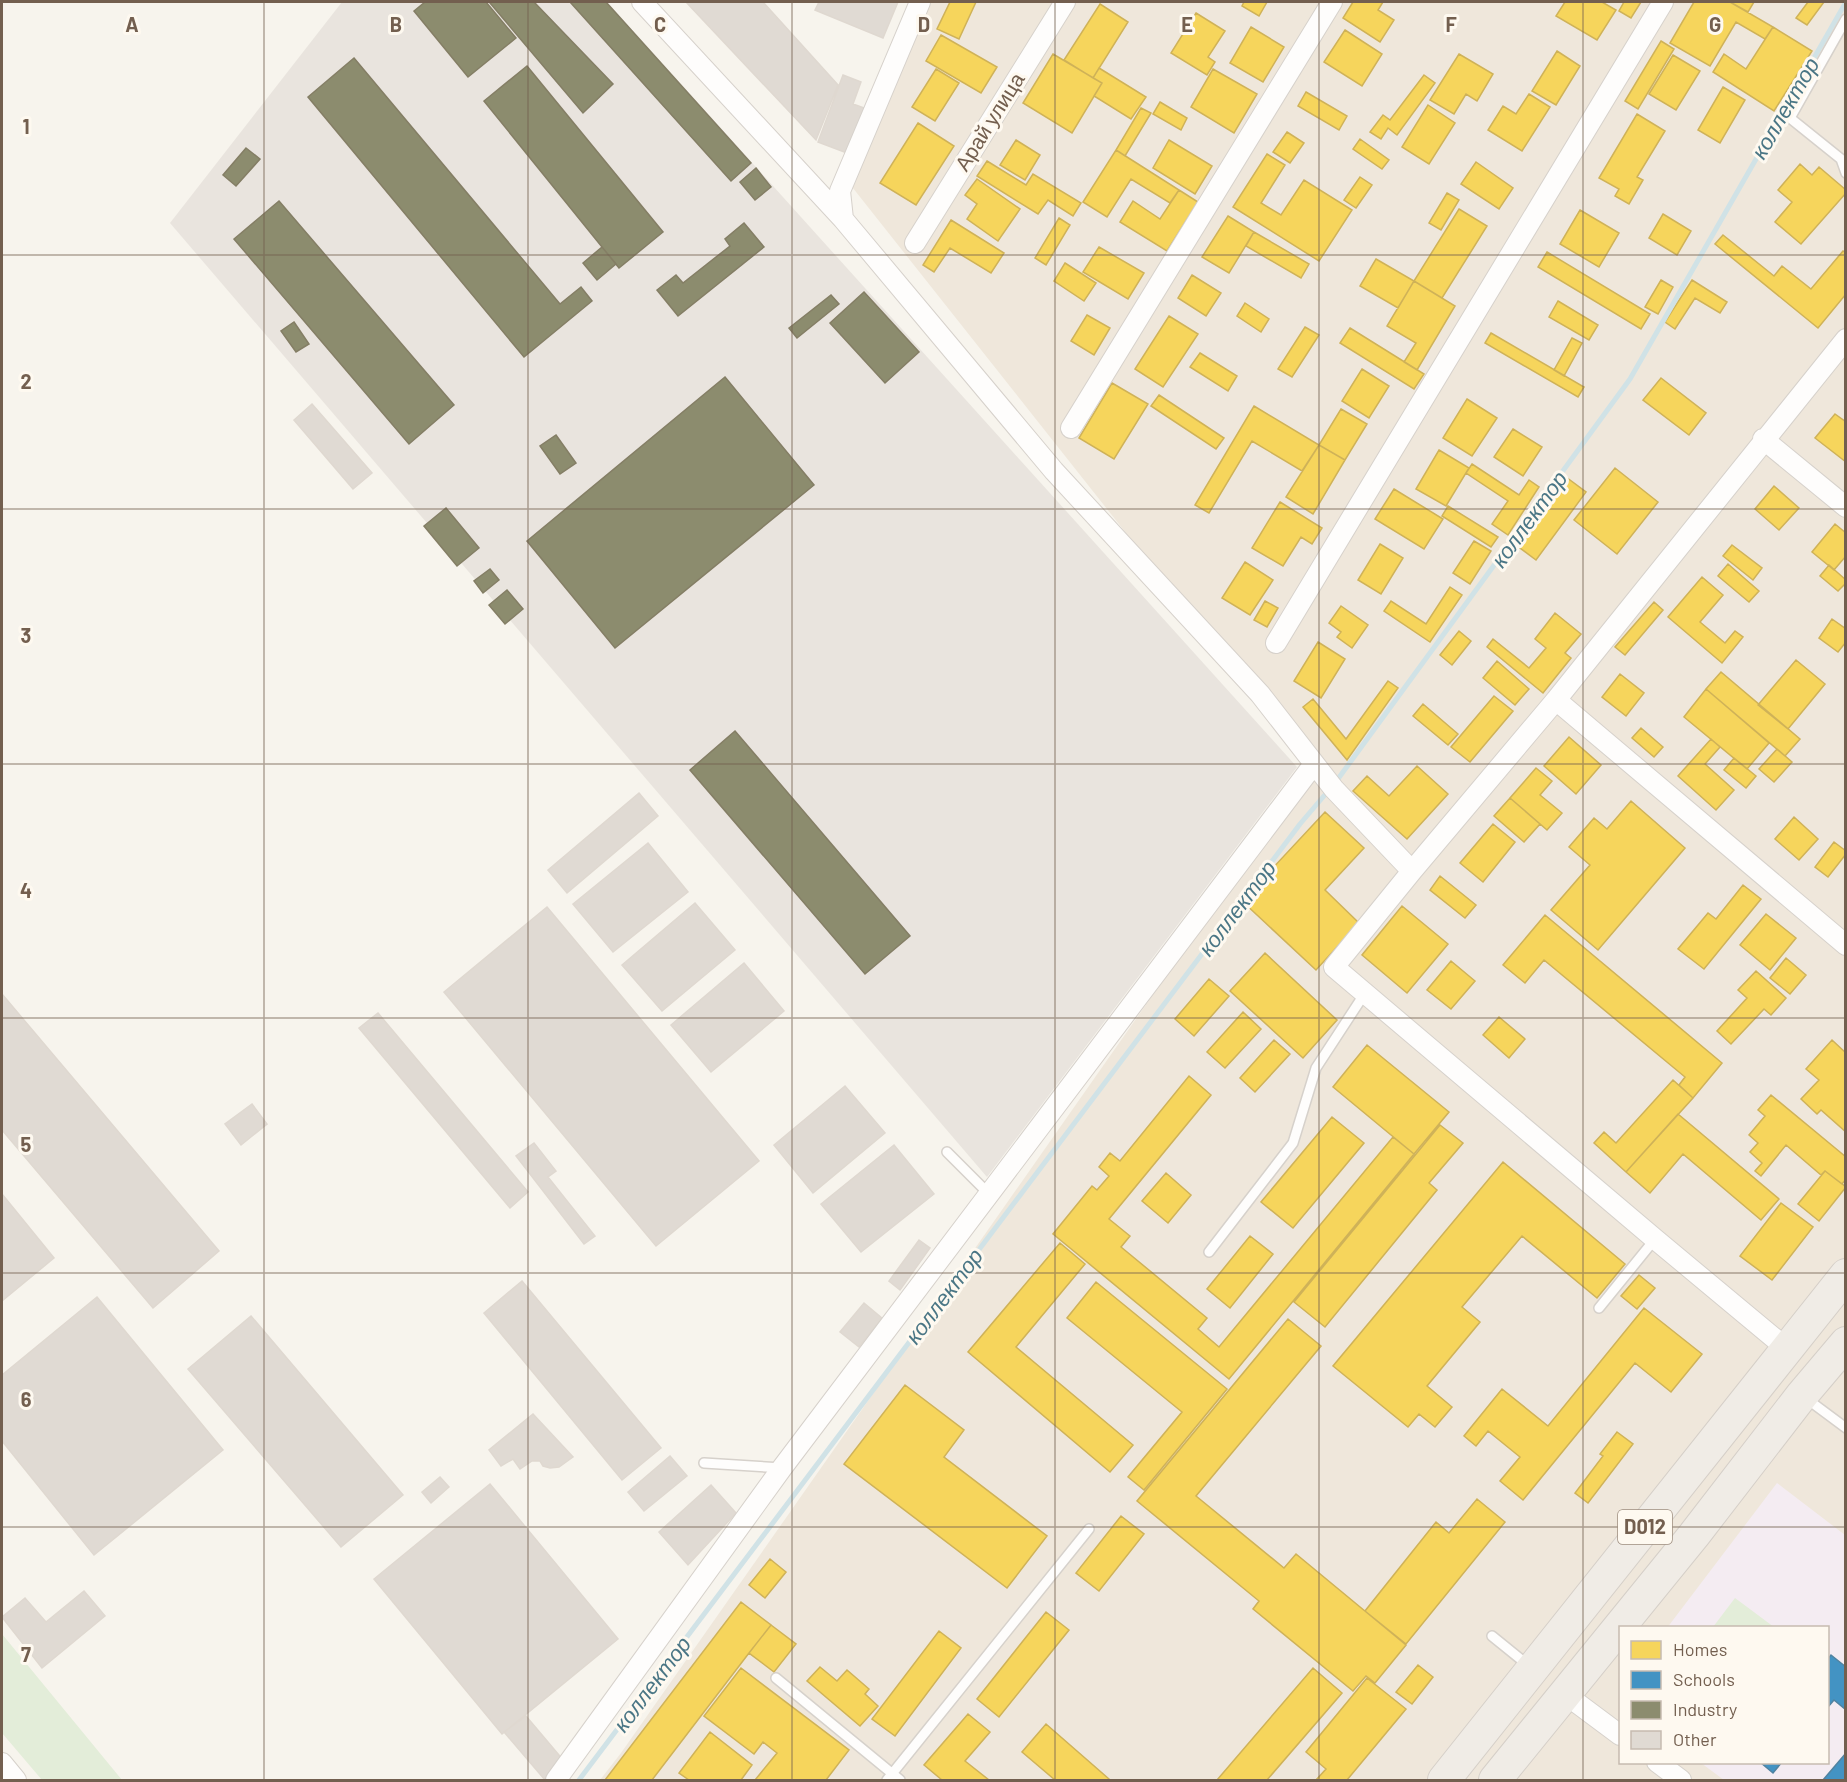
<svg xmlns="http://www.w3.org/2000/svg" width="1847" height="1782" viewBox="0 0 1847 1782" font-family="Barlow,sans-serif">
  <rect width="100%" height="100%" fill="#f7f4ed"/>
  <path fill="#efe7db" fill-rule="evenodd" d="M921,2h924v1778h-1245l21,-27 691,-985 -467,-590zM1620,1628h208v134h-208z"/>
  <path fill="#e9e4de" d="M342,2h265l690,765 -310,410 -817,-954z"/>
  <path fill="#f4ecf2" d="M1777,1483l68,52v245h-121l-23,-17 127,-1v-134h-161z"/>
  <path fill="#e3edd9" d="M1735,1598l39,29h-61z
    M2,1634l120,146h-80l-40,-47z"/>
  <path fill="#f6d55c" stroke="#cfb258" stroke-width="1.5" d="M950,2h26l-17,37 -22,-10z
    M1244,2h23l-8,14 -17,-10z
    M1353,2h30l-5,8 16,10 -14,22 -37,-24z
    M1565,2h37l14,8 -19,30 -41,-24z
    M1624,2h17l-10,16 -12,-7z
    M1694,2h36l43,25 -8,12 -29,-17 -26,44 -40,-23z
    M1730,2h24l-6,10z
    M1808,2h16l-17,23 -11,-7z
    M1100,4l28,18 -35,56 -29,-18z
    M1196,13l29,18 -17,26 7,5 -8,13 -36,-22z
    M1251,27l33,20 -21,35 -33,-19z
    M1773,27l39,24 -38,60 -61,-39 11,-18 22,15z
    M1345,30l37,24 -20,32 -38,-24z
    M941,35l56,32 -16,26 -55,-32z
    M1661,41l13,8 -36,60 -13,-8z
    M1557,51l23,15 -24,39 -24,-14z
    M1053,54l49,29 -30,50 -49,-30z
    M1459,54l34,20 -16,27 -11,-7 -12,20 -24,-14z
    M1673,55l27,16 -24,39 -27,-16z
    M1099,68l47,29 -15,22 -37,-23 8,-13 -9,-5z
    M936,69l23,14 -24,38 -23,-14z
    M1213,69l44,25 -23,39 -43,-26z
    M1424,75l11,8 -38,52 -9,-7 -7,11 -11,-7 13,-17 7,5z
    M1723,87l22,13 -25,43 -22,-13z
    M1306,92l41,24 -8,14 -41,-24z
    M1529,94l21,13 -28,44 -34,-21 15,-24 13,8z
    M1160,102l27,16 -6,12 -28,-16z
    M1428,105l27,18 -26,41 -27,-17z
    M1141,108l10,5 -26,43 -9,-6z
    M1637,114l28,17 -28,46 6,3 -14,24 -14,-8 4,-7 -20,-11z
    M918,123l36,23 -38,59 -36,-22z
    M1287,132l17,11 -14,20 -17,-11z
    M1360,139l29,21 -7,9 -29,-20z
    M1016,140l24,15 -15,25 -25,-15z
    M1169,140l43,26 -17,28 -42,-26z
    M1116,150l63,40 -9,13 -39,-24 -24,38 -24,-15z
    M1267,154l18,11 -24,38 20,12 23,-35 48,30 -33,51 -86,-54z
    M987,161l39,24 7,-11 48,29 -8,13 -25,-16 -10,14 -61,-38z
    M1476,162l37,26 -14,21 -38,-25z
    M1800,164l12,11 7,-8 27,23v3l-45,51 -26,-22 17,-20 -14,-12z
    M1360,177l12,8 -16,23 -12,-8z
    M977,179l43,30 -22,32 -31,-22 10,-15 -12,-9z
    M1179,190l19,12 -31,49 -47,-29 13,-21 27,18z
    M1447,193l12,7 -18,30 -12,-7z
    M1459,209l28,17 -45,72 -28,-17z
    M1580,210l39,23 -20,34 -39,-23z
    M1663,214l28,17 -14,24 -28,-17z
    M1228,216l26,16 -25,41 -27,-16z
    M1059,218l11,7 -24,40 -11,-7z
    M951,220l53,33 -13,20 -41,-25 -16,24 -11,-7z
    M1254,232l55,32 -8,14 -55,-32z
    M1723,235l51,41 8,-10 29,23 32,-38 3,2v41l-28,34 -103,-84z
    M1099,247l45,26 -16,26 -45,-27z
    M1547,252l103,62 -9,15 -103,-62z
    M1376,259l38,22 -16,27 -38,-22z
    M1065,263l31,20 -12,18 -30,-20z
    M1192,275l29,18 -15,23 -28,-18z
    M1661,280l12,7 -15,27 -13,-7z
    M1692,280l35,22 -7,11 -25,-15 -20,31 -10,-7z
    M1414,281l41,25 -38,64 -13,-8 12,-19 -29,-17z
    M1558,301l40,24 -9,15 -40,-23z
    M1245,303l24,16 -8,13 -24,-16z
    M1087,315l23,13 -16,27 -23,-14z
    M1169,316l29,18 -35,53 -28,-18z
    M1305,327l14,8 -27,42 -14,-8z
    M1350,328l74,46 -10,15 -74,-46z
    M1491,333l93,54 -6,10 -93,-54z
    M1572,338l10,5 -18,33 -10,-6z
    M1200,353l37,23 -9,15 -38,-24z
    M1362,369l27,17 -20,32 -27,-17z
    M1661,378l45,35 -17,22 -46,-35z
    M1112,383l36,21 -34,55 -35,-21z
    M1159,395l65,43 -8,11 -65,-43z
    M1467,399l30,19 -25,38 -29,-18z
    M1254,406l65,39 -17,26 -50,-30 -43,72 -14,-8z
    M1341,409l26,15 -22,36 -26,-15z
    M1835,414l11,8v40l-31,-24z
    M1513,429l29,18 -19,29 -29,-19z
    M1319,445l26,15 -32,54 -27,-17z
    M1439,450l30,18 -23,38 -30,-17z
    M1472,464l47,31 10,-15 10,7 -31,48 -16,-11 16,-23 -42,-28z
    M1615,468l43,34 -41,52 -43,-34z
    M1566,477l20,15 -50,68 -20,-15z
    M1774,486l25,22 -20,22 -24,-21z
    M1394,489l49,30 -19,30 -49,-30z
    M1280,502l42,26 -10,16 -11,-7 -18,29 -31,-18z
    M1448,506l50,31 -7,10 -49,-31z
    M1835,524l11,9v23l-12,14 -22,-18z
    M1474,541l17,10 -21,33 -17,-11z
    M1380,544l23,14 -22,36 -23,-14z
    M1732,545l30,23 -9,12 -30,-24z
    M1245,562l28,18 -23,35 -28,-17z
    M1728,564l31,27 -10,11 -31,-26z
    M1829,565l17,15v3l-8,8 -18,-15z
    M1702,577l21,18 -23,27 25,21 10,-12 8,6 -21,26 -54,-46z
    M1450,587l12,8 -32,47 -46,-31 7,-10 35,23z
    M1265,601l13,7 -11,19 -13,-7z
    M1654,602l9,8 -38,45 -10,-8z
    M1341,606l27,19 -16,23 -15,-11 4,-5 -12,-9z
    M1555,613l26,21 -16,19 6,5 -28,35 -56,-46 6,-8 36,29 17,-20 -11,-9z
    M1832,619l14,10v13l-8,10 -19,-14z
    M1459,631l12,10 -19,24 -12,-10z
    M1318,642l27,17 -24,39 -27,-17z
    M1796,660l29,24 -37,45 -30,-24z
    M1497,661l32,28 -14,16 -32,-27z
    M1721,672l79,67 -15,17 -79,-67z
    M1620,674l24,19 -18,23 -24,-19z
    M1388,681l10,7 -51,72 -44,-53 10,-8 33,40z
    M1706,689l63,54 -22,26 -63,-52z
    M1494,696l19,15 -43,51 -19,-15z
    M1423,704l35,30 -10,11 -35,-29z
    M1641,728l22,19 -9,10 -22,-19z
    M1569,737l32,28 -25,29 -32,-28z
    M1711,739l9,8 -15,17 29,26 -18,20 -38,-34z
    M1777,749l15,13 -18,20 -15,-13z
    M1734,758l22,18 -10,12 -22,-18z
    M1417,766l31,28 -41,45 -54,-48 14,-15 22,20z
    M1536,768l16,13 -12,14 22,18 -15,17 -37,-32z
    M1510,798l30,26 -16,18 -30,-26z
    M1631,801l54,47 -87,102 -47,-40 39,-45 -21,-18 25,-29 13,11z
    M1325,812l39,36 -39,42 34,33 -43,47 -74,-69z
    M1794,817l24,22 -19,21 -24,-21z
    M1493,824l22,18 -32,40 -23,-19z
    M1834,842l12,9v3l-18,23 -13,-10z
    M1440,876l36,29 -11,13 -35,-28z
    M1743,885l18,14 -57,70 -26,-20 30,-36 8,6z
    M1402,906l46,38 -41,49 -45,-38z
    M1766,914l30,24 -26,32 -30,-25z
    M1545,915l177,148 -29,35 -14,-13 6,-8 -141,-117 -19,23 -22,-18z
    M1265,953l72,67 -34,38 -73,-67z
    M1786,958l20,17 -16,19 -20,-16z
    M1451,961l24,20 -24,28 -24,-19z
    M1756,971l30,27 -15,17 -7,-6 -33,35 -14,-13 30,-33 -9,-8z
    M1209,979l20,17 -35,40 -19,-17z
    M1243,1012l18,17 -36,39 -18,-16z
    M1499,1017l26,22 -16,19 -26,-23z
    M1274,1040l16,14 -35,38 -15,-14z
    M1832,1040l14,13v79l-25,-22 -4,4 -16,-15 18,-19 -13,-11z
    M1367,1045l82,67 -35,42 -81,-67z
    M1189,1076l22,19 -102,124 21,17 -9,11 86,71 -9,11 21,18 174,-210 21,17 -185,225 -176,-145 39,-48 5,4 12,-14 -10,-9 11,-14 10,8z
    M1673,1080l20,18 -67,74 -32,-29 10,-11 12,11z
    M1771,1095l75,62v22l-4,5 -17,-13 -4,4 -35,-30 -25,31 -6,-5 7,-8 -12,-11 8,-9 -9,-8 16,-19 -7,-6z
    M1678,1114l101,85 -18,21 -78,-66 -33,39 -24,-21z
    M1332,1117l32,26 -71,85 -32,-26z
    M1440,1125l23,18 -34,40 8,7 -112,137 -31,-25z
    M1503,1162l122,102 -28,34 -75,-62 -60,71 18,15 -53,64 25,21 -17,20 -16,-13 -11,13 -75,-61z
    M1825,1171l21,16 -27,34 -21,-17z
    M1166,1173l25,22 -23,28 -26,-22z
    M1781,1203l32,24 -41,53 -32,-24z
    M1250,1236l23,18 -43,54 -23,-19z
    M1060,1243l25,21 -69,83 117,98 -23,27 -142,-120z
    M1639,1275l16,13 -18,21 -16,-13z
    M1096,1282l131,107 -83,101 -16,-13 54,-65 -115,-94z
    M1644,1308l58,46 -31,38 -36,-29 -112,137 -23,-19 20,-24 -32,-26 -12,15 -12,-10 38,-47 46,37z
    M1288,1319l33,27 -125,150 88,72 12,-14 110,91 -31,38 -9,-7 -13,15 -100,-82 6,-8 -122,-100z
    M905,1385l59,45 -20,27 103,79 -40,52 -163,-124z
    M1617,1432l16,12 -45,59 -13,-10 28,-37 -3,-2z
    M1477,1499l28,23 -99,122 -41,-33 71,-89 13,11z
    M1121,1516l23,18 -45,57 -23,-18z
    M770,1559l16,13 -21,26 -16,-13z
    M741,1602l30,23 -22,28 -97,127h-47z
    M1046,1612l23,18 -70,87 -22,-18z
    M771,1625l25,19 -22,28 -25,-19z
    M939,1631l22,17 -66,88 -23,-17z
    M1418,1665l15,12 -21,27 -16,-12z
    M820,1667l17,14 10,-11 22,19 -4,5 13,12 -18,20 -53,-45z
    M741,1668l108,82 -23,30h-71l22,-27 -14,-11 -9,12 -50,-38z
    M1313,1668l29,25 -75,87h-50z
    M1367,1678l39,31 -59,71h-31l10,-11 -20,-17z
    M968,1714l22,18 -25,29 24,19h-47l-18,-15z
    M1046,1724l63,55 -1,1h-53l-33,-28z
    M710,1732l42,33 -11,15h-52l-10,-7z"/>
  <path fill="#4393c3" stroke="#5183a0" stroke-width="1.5" d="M1831,1655l15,12v43l-12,-10 -6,7v-48z
    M1846,1753v27h-23z
    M1760,1762h22l-9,11z"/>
  <path fill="#8c8c6e" stroke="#847e65" stroke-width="1.5" d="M425,2h61l30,36 -48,39 -54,-66z
    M492,2h42l79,82 -30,29 -93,-110z
    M570,2h36l145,161 -20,18z
    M354,58l206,246 21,-17 11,14 -68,56 -216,-260z
    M527,66l136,166 -44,36 -135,-167z
    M246,148l14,11 -24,27 -13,-11z
    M756,168l15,19 -16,13 -15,-18z
    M279,201l175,204 -45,39 -175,-205z
    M744,223l20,24 -86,69 -21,-26 19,-15 7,8 47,-37 -5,-7z
    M602,247l14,17 -19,16 -14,-17z
    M864,292l55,60 -34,31 -55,-60z
    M831,295l8,9 -42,34 -8,-10z
    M294,322l15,22 -13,8 -15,-21z
    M725,377l89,108 -199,163 -88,-107z
    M556,435l20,28 -16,11 -20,-28z
    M446,508l33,40 -22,18 -33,-40z
    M490,569l9,11 -16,13 -9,-12z
    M507,590l16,19 -18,15 -16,-19z
    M735,731l175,205 -45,38 -175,-204z"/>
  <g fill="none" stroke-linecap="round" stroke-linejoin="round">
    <path stroke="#d0e2e6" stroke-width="5" d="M1335,783l295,-404 216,-377
      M579,1780l721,-956 29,-34"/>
  </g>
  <path fill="#e0dad3" stroke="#dfd8d0" stroke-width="1.5" d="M686,2h77l75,83 -22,55z
    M819,2h79l-15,36 -68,-28z
    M843,75l18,7 -8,22 11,4 -17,45 -29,-11z
    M312,404l60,69 -19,16 -59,-69z
    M639,793l19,23 -91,77 -19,-23z
    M648,843l40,49 -75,60 -40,-48z
    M695,903l40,47 -73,61 -40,-46z
    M547,907l212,254 -103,85 -212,-254z
    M744,963l40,48 -73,61 -40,-47z
    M2,994l217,257 -66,57 -151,-178z
    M378,1013l150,179 -18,16 -151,-180z
    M845,1086l40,47 -72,60 -39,-48z
    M252,1104l15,20 -26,21 -16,-21z
    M534,1143l22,28 -8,6 47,59 -11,8 -68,-88z
    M894,1145l40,49 -73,58 -40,-48z
    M2,1194l52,64 -52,43z
    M919,1240l11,8 -30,42 -11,-9z
    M522,1281l139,167 -39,32 -138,-167z
    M97,1297l126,153 -129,105 -92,-114v-66z
    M864,1303l18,15 -23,29 -19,-15z
    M251,1316l152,179 -62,52 -153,-178z
    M533,1414l40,43 -14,10 -9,1 -7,-2 -3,-5h-8l-12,8 -7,-10 -12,7 -12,-16z
    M670,1456l17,20 -43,35 -16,-19z
    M440,1477l9,10 -18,16 -9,-11z
    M490,1484l128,155 -116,95 -128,-155z
    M711,1485l25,28 -48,52 -29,-33z
    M84,1591l21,25 -63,52 -40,-51 23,-19 21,24z
    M526,1716l38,45 -17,19h-2l-41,-48z"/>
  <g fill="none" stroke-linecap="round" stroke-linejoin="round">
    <g stroke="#d6d1cb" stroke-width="12">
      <path id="service" d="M1846,19l-56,99 51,41 5,14
        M947,1152l42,42
        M1209,1252l84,-109 23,-75 49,-75
        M1599,1308l56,-69
        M1807,1399l39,29
        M704,1463l78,5
        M1492,1636l37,30
        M776,1678l124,102
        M887,1780l202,-251"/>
    </g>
    <g stroke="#d6d1cb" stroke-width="22">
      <path id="minor" d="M642,2l201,217 211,252 206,223 74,95 78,82
        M843,219l-3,-28 80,-189
        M915,243l150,-241
        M1071,428l261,-426
        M1763,439l83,68
        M1276,643l387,-641
        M1556,700l290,245
        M1786,1348l-131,-109 -321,-272 78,-96 144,-171 290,-361
        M1565,1694l55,41
        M1657,1762l24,18
        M2,1763l14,17
        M556,1780l226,-312 532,-704"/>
    </g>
    <g stroke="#d5cfc8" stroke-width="34">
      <path id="trunk" d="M1444,1780l402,-505
        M1495,1780l199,-245 108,-140 44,-52"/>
    </g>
    <use href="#service" stroke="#fefdfc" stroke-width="9"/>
    <use href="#minor" stroke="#fefdfc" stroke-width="20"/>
    <use href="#trunk" stroke="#f0ece6" stroke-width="32"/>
  </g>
  <path fill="none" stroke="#735f4f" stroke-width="1.5" stroke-opacity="0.55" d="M264,2v1778M528,2v1778M792,2v1778M1055,2v1778M1319,2v1778M1583,2v1778M2,255h1844M2,509h1844M2,764h1844M2,1018h1844M2,1273h1844M2,1527h1844"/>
  <g text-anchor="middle" stroke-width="6" stroke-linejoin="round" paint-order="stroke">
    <rect fill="#fef9f0" stroke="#9d8d7f" stroke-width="1.5" x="1618" y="1510" width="54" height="34" rx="4.5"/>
    <g font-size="20" font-weight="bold" fill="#735f4f">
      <text x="1645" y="1534">D012</text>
    </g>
    <g font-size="21" fill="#735f4f" stroke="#fef9f0">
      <text transform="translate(990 122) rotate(-58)" y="7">Арай улица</text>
    </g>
    <g font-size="22" font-style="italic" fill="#4a7685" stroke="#fef9f0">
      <text transform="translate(1785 108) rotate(-60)" y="8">коллектор</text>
      <text transform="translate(1529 519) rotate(-54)" y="8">коллектор</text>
      <text transform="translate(1237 908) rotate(-53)" y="8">коллектор</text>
      <text transform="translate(944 1296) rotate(-53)" y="8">коллектор</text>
      <text transform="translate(652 1684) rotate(-53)" y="8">коллектор</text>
    </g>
  </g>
  <g font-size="20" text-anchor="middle" font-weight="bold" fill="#735f4f" stroke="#fef9f0" stroke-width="6" stroke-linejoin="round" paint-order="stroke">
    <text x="132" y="32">A</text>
    <text x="396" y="32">B</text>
    <text x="660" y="32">C</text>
    <text x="924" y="32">D</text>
    <text x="1187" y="32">E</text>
    <text x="1451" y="32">F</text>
    <text x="1715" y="32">G</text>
    <text x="26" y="134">1</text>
    <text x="26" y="389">2</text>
    <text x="26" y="643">3</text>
    <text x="26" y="898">4</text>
    <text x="26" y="1152">5</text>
    <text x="26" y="1407">6</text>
    <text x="26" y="1662">7</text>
  </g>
  <rect width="1847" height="1782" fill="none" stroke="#735f4f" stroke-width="6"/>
  <rect x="1619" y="1626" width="210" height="138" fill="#fef9f0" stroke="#c6bbb0" stroke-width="1.5"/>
  <rect x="1631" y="1641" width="30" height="18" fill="#f6d55c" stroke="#c6bbb0" stroke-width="1.5"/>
  <text x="1673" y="1656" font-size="18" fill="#735f4f">Homes</text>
  <rect x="1631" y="1671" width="30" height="18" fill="#4393c3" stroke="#c6bbb0" stroke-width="1.5"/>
  <text x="1673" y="1686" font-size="18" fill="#735f4f">Schools</text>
  <rect x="1631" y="1701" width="30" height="18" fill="#8c8c6e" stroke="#c6bbb0" stroke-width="1.5"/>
  <text x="1673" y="1716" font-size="18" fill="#735f4f">Industry</text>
  <rect x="1631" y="1731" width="30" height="18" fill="#e0dad3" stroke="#c6bbb0" stroke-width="1.5"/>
  <text x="1673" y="1746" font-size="18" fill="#735f4f">Other</text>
</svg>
